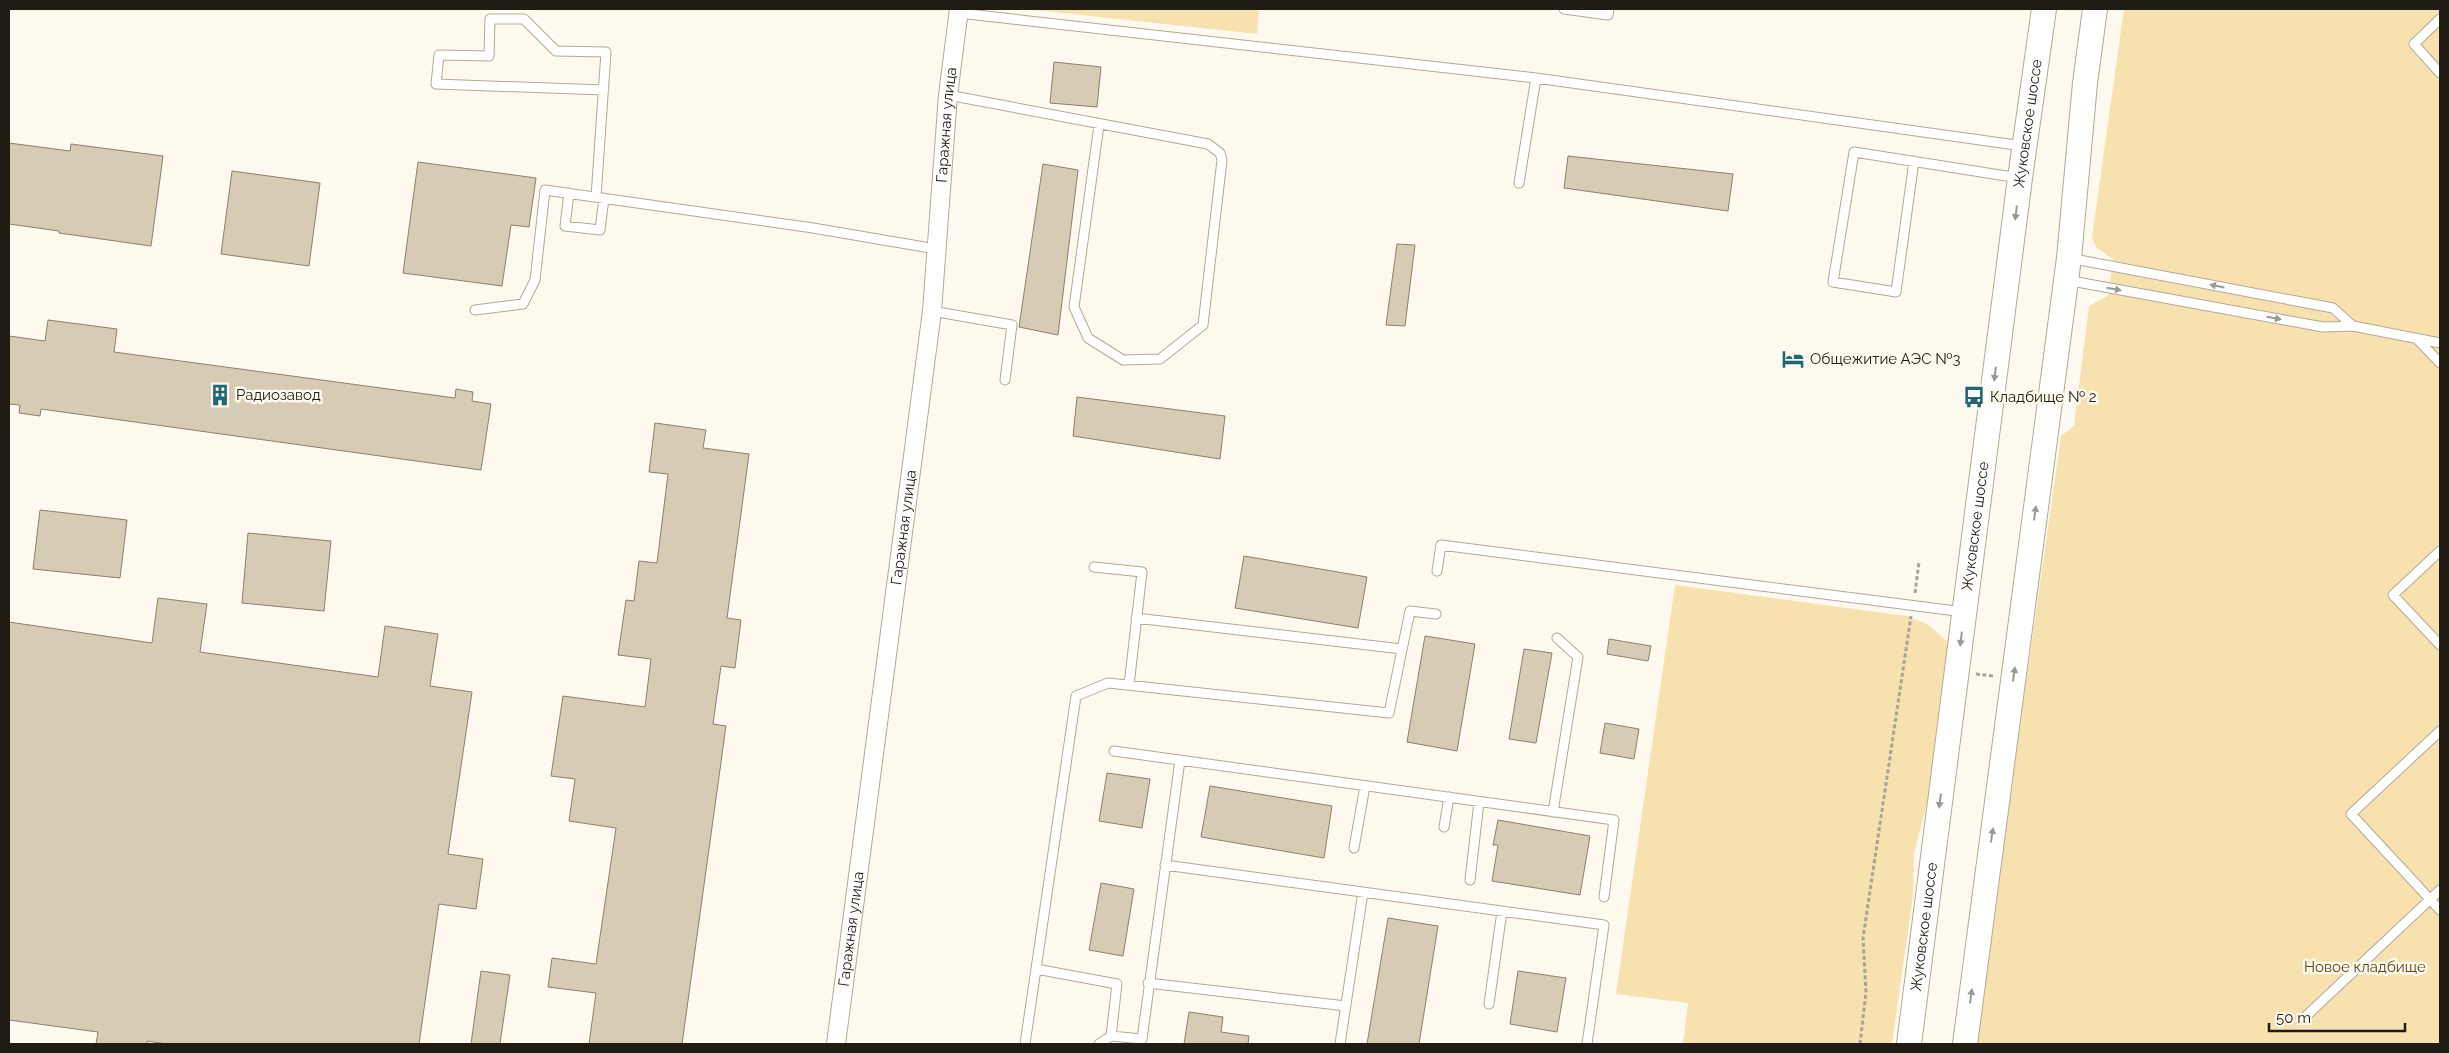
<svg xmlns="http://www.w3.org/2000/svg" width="2449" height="1053" viewBox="0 0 2449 1053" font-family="Raleway,sans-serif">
  <rect width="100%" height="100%" fill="#fdf9ef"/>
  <path fill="#f7e2af" d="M1026,9h221l12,2 -2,23z
    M2124,9h316v1035h-463l32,-242 52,-366 13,-10 15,-120 19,-10 5,-37 -17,-12 -4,-10z
    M1675,585l232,31 20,8 21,18 2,9 -21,145 -15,57 -1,43 -21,148h-209l5,-41 -72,-9z"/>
  <path fill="#d6ccb4" stroke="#8b816b" d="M1054,62l47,5 -4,40 -47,-4z
    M9,143l61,8 1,-7 92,12 -12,90 -92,-13v-2l-50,-7z
    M1568,156l165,18 -5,37 -164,-23z
    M418,162l118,16 -7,49 -18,-2 -9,61 -99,-13z
    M1043,164l35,6 -20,165 -39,-8z
    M232,171l88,12 -11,83 -88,-12z
    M1397,244l18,1 -10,81 -19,-1z
    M48,320l69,9 -3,23 341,46 1,-9 17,3 -1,9 19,3 -10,66 -440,-61 -1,7 -21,-3 1,-8 -11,-1v-68l36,5z
    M1077,397l148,19 -5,43 -147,-23z
    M655,423l51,7 -3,18 46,6 -22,164 14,2 -6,48 -14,-2 -8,58 13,2 -44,318h-93l7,-51 -48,-6 4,-29 44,6 20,-136 -47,-7 6,-42 -24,-3 12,-80 82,11 6,-48 -33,-4 8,-55 8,1 5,-40 18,2 11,-89 -19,-2z
    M40,510l87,10 -7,58 -87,-9z
    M248,533l83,8 -7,70 -82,-8z
    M1244,556l123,21 -9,51 -123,-20z
    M158,598l49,6 -7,48 178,25 7,-51 53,8 -8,52 42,6 -24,162 35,5 -7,50 -37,-5 -20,140h-252l-20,-3v3h-51l2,-12 -89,-12v-398l143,21z
    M1425,636l50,8 -18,107 -50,-9z
    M1609,639l42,7 -3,15 -41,-7z
    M1524,649l28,4 -16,90 -27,-4z
    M1605,723l34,6 -5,30 -34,-6z
    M1107,773l43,6 -8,49 -43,-7z
    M1210,786l122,20 -8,52 -123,-21z
    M1498,820l92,16 -10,59 -88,-14 6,-36h-5z
    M1101,883l33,6 -11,67 -34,-6z
    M1388,918l50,8 -19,118h-52z
    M481,971l29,4 -10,69h-29z
    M1518,971l48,7 -9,54 -47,-8z
    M1189,1012l34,5 -2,15 28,4 -1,8h-64z"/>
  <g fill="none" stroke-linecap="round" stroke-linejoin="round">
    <g stroke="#b4aa93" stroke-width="11">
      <path id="service" d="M1564,9l44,6 1,-6
        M959,13l577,65 487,68
        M2440,19l-26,25 26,29
        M948,95l260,49 12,9 2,7 -19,165 -43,34 -37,1 -35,-22 -14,-31 25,-182
        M1914,161l-18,131 -63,-10 21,-130 165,26
        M1519,183l17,-105
        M569,193l-4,33 35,4 4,-32
        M596,197l10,-145 -50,-1 -32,-32h-34l-1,37 -50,-1 -3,29 168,6
        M2069,258l264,50 20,18 87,17
        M2066,280l257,47 30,-1
        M475,310l48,-6 12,-24 10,-90 268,38 123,21
        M932,311l80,14 -7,55
        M2417,339l23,24
        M2440,551l-47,44 47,50
        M1094,567l48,5 -13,113
        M1437,571l4,-26 523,67
        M1136,618l266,31
        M2440,731l-89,83 89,96
        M1114,751l500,69 -10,77
        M1553,812l25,-155 -21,-19
        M1444,827l5,-30
        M1354,848l11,-62
        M1165,865l439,60 -17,119
        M1470,880l9,-78
        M1148,983l198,23
        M1489,1004l13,-93
        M2304,1018l136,-128
        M1111,1036l31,3 38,-279
        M1025,1044l11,-75
        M1099,1044l12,-8 6,-52 -81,-15 40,-273 32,-13 281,30 21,-102 26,3
        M1340,1044l23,-152"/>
    </g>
    <g stroke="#b4aa93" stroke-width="20">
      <g id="minor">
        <path id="s1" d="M836,1044l96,-733 16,-216 11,-86"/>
      </g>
    </g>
    <g stroke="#b4aa93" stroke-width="26">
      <g id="secondary">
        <path id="s2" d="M1909,1044l111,-866 24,-169"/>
        <path d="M1965,1044l104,-786 16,-175 10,-74"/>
      </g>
    </g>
    <path stroke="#a7a39a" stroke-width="3" stroke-dasharray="4 2.5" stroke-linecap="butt" d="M1915,593l4,-31
      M1976,674l18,2
      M1860,1044l6,-52 -3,-54 48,-322"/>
    <use href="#service" stroke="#fff" stroke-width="9"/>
    <use href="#minor" stroke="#fff" stroke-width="18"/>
    <use href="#secondary" stroke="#fff" stroke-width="24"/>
  </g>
  <defs><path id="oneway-solid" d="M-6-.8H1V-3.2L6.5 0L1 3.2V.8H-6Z" transform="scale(1.25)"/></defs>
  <g fill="#9b9995">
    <use href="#oneway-solid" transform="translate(2016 213) rotate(97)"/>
    <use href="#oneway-solid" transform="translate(2217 286) rotate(-169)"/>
    <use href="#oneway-solid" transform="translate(2114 289) rotate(10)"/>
    <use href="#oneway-solid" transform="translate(2274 318) rotate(10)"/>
    <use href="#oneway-solid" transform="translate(1995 374) rotate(97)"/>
    <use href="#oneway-solid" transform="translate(2035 513) rotate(-82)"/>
    <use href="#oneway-solid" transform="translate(1961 639) rotate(97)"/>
    <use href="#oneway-solid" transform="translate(2014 674) rotate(-82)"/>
    <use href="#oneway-solid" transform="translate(1940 801) rotate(97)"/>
    <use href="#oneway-solid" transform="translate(1992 835) rotate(-82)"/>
    <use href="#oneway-solid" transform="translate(1971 996) rotate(-82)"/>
  </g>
  <defs>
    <g id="hotel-bare" transform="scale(1.725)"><path d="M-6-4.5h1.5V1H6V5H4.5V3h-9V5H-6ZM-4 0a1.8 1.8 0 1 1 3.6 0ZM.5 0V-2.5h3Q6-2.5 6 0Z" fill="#1f6775" stroke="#fdf9ef" stroke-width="2.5" paint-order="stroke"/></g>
    <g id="building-bare" transform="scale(1.725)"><path d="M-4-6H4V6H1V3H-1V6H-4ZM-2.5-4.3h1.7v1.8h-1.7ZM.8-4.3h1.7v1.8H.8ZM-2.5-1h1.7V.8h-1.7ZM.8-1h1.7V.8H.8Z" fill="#1f6775" stroke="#fdf9ef" stroke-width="2.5" paint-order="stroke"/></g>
    <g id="bus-bare" transform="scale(1.725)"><path d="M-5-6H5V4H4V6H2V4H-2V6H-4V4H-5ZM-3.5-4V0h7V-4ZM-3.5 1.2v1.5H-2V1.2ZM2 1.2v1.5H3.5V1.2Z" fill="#1f6775" stroke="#fdf9ef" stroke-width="2.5" paint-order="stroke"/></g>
  </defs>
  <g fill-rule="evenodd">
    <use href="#hotel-bare" x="1793" y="359"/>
    <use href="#building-bare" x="220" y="395"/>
    <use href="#bus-bare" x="1974" y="397"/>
  </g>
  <g text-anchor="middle" stroke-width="5" stroke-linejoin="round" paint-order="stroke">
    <g font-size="15" fill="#201c13" stroke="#fdf9ef">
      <text dy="5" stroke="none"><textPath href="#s1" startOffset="926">Гаражная улица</textPath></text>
      <text dy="5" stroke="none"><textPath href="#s2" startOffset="928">Жуковское шоссе</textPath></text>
      <text dy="5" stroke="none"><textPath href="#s2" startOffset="522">Жуковское шоссе</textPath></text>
      <text dy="5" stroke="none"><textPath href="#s1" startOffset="521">Гаражная улица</textPath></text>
      <text dy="5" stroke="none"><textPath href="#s2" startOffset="118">Жуковское шоссе</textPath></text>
      <text dy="5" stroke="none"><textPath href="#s1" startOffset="116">Гаражная улица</textPath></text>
    </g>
    <g font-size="15" fill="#201c13" stroke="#fdf9ef" text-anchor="start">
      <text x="1810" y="364">Общежитие АЭС №3</text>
      <text x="236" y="400">Радиозавод</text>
      <text x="1990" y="402">Кладбище № 2</text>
    </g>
    <g font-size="15" fill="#5c4916" stroke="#fdf9ef">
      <text x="2365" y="972">Новое кладбище</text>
    </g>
  </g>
  <rect width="2449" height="1053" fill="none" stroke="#201c13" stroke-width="20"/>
  <path d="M2269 1023v8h136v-8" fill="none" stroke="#201c13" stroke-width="2.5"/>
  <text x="2276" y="1023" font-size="15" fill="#201c13" stroke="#fdf9ef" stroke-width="4" paint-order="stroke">50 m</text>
</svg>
